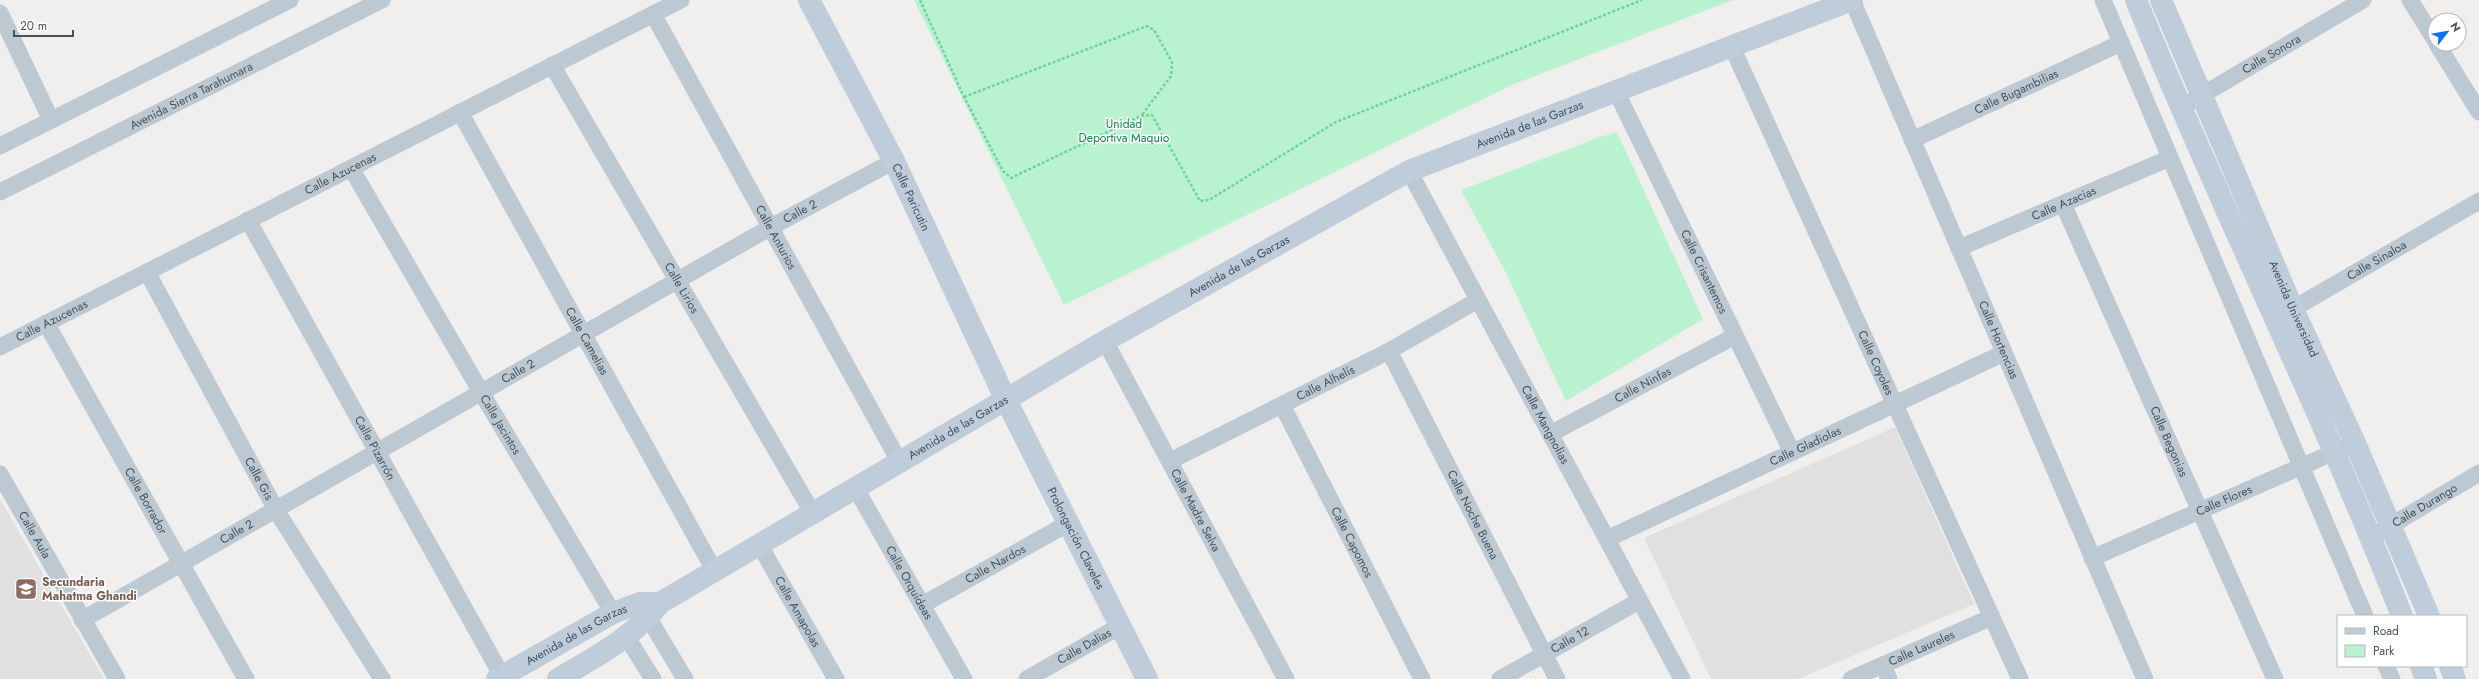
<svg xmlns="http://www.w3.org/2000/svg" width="2479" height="679" viewBox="0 0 2479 679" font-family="Jost,sans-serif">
  <rect width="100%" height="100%" fill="#f1eeee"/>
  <path fill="#e2dfe0" d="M1895,427l79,177 -176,75h-87l-67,-141z
    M0,499l104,180h-104z"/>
  <path fill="#b8f2ce" d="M914,0h819l-219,84 -450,221z
    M1617,132l86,187 -137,82 -61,-130 -44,-81 136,-52z"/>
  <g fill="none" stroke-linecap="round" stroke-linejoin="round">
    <path stroke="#6ed3a0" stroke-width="2.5" stroke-dasharray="3 2" stroke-linecap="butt" d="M920,0l44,97 39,74 8,7 130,-62 11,-1 48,86 9,-1 127,-78 306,-122
      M964,97l183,-71 7,4 18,32 -1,14 -30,40"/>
    <g stroke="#bdc9d2" stroke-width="17">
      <path id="s1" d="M1852,0l293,679"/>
      <path d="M2103,0l262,616"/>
      <path d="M2410,0l25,40"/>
      <path d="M0,13l51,107"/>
      <path id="s2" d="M653,14l246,447"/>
      <path d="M2437,44l42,68"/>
      <path id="s3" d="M1732,47l288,632"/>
      <path id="s4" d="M552,65l260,447"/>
      <path id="s5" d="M1616,91l176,361"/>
      <path id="s6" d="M2180,108l183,-108"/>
      <path id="s7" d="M460,112l254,458"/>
      <path id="s8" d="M1912,140l209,-97"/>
      <path d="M0,146l290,-146"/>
      <path id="s9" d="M351,168l130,224 132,221"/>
      <path id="s10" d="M1409,171l273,508"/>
      <path id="s11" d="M0,192l382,-192"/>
      <path id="s12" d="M2063,204l212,475"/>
      <path id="s13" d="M248,220l254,456"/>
      <path id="s14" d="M1959,248l211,-90"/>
      <path id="s15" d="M147,272l129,238 106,169"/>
      <path id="s16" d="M2284,314l195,-113"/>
      <path id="s17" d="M46,323l200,356"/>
      <path id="s18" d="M1105,341l181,338"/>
      <path id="s19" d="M0,347l681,-347"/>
      <path id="s20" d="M1389,351l168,328"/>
      <path id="s21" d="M1282,405l140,274"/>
      <path id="s22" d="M1550,434l185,-98"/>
      <path id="s23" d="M1170,461l219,-110 89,-51"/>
      <path id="s24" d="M0,474l117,205"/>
      <path id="s25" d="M855,487l109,192"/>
      <path id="s26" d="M2380,532l99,-59"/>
      <path id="s27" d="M1607,539l397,-186"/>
      <path id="s28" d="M759,544l77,135"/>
      <path id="s29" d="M2092,558l263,-115"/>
      <path id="s30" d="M922,605l147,-82"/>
      <path d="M642,607l43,72"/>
      <path id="s31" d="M82,620l689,-393 123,-66"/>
      <path d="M626,636l27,43"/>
      <path d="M1883,665l6,14"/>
      <path d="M2386,666l6,13"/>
      <path id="s32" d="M1027,679l93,-53"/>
      <path id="s33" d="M1500,679l139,-78"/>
      <path id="s34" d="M1851,679l141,-62"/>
    </g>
    <g stroke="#bfccd9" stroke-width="22">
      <path id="s35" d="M809,0l85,161 111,237 142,281"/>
      <path d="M2136,0c84,207 185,408 266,616"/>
      <path id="s36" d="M2161,0l132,309 62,134 74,173"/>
      <path d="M2421,666l5,13"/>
      <path d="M2450,666l5,13"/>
      <path id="s37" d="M497,679l116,-66 27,-10h20"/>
      <path id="s38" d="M558,679c37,-22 76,-42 102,-76l445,-262 304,-170 443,-171"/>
    </g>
  </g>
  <defs>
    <g id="school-square" transform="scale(1.15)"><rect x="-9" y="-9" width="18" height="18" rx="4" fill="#8d6e63" stroke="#fff"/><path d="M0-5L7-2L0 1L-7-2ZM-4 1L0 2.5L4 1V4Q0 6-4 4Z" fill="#fff"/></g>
  </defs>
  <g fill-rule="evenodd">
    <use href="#school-square" x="26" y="589"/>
  </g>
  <g text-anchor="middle" stroke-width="3" stroke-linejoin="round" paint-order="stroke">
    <g font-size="12" fill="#45525d" stroke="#fff">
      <text dy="4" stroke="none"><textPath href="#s6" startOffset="106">Calle Sonora</textPath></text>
      <text dy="4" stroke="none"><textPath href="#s8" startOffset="115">Calle Bugambilias</textPath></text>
      <text dy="4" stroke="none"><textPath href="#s11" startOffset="214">Avenida Sierra Tarahumara</textPath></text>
      <text dy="4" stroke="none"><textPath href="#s38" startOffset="1122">Avenida de las Garzas</textPath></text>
      <text dy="4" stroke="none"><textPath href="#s19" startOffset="382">Calle Azucenas</textPath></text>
      <text dy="4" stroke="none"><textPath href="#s35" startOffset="222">Calle Paricutin</textPath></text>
      <text dy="4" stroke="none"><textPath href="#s14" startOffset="114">Calle Azacias</textPath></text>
      <text dy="4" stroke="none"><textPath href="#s31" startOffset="826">Calle 2</textPath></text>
      <text dy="4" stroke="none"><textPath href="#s2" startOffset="255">Calle Anturios</textPath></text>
      <text dy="4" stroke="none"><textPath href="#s16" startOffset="107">Calle Sinaloa</textPath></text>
      <text dy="4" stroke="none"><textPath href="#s38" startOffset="798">Avenida de las Garzas</textPath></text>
      <text dy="4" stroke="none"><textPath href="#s5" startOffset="201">Calle Crisantemos</textPath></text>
      <text dy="4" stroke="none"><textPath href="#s4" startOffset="258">Calle Lirios</textPath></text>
      <text dy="4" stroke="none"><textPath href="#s36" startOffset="336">Avenida Universidad</textPath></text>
      <text dy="4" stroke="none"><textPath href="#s19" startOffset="58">Calle Azucenas</textPath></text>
      <text dy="4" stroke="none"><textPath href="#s1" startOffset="370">Calle Hortencias</textPath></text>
      <text dy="4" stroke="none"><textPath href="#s7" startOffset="262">Calle Camelias</textPath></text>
      <text dy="4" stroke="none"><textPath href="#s3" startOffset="347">Calle Coyoles</textPath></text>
      <text dy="4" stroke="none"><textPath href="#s31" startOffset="502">Calle 2</textPath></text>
      <text dy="4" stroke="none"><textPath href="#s23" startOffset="174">Calle Alhelís</textPath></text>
      <text dy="4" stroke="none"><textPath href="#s22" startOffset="105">Calle Ninfas</textPath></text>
      <text dy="4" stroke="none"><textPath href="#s9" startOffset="297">Calle Jacintos</textPath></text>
      <text dy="4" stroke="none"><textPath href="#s10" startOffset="288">Calle Mangnolias</textPath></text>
      <text dy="4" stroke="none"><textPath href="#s38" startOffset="474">Avenida de las Garzas</textPath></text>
      <text dy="4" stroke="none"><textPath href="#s12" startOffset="260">Calle Begonias</textPath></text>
      <text dy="4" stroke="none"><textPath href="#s27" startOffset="219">Calle Gladiolas</textPath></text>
      <text dy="4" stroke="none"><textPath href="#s13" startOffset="261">Calle Pizarrón</textPath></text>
      <text dy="4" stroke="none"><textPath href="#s15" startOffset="235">Calle Gis</textPath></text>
      <text dy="4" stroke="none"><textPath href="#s29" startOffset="144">Calle Flores</textPath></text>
      <text dy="4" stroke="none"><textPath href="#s17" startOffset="204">Calle Borrador</textPath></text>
      <text dy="4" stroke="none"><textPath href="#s26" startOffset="52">Calle Durango</textPath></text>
      <text dy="4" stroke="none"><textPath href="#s18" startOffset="192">Calle Madre Selva</textPath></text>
      <text dy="4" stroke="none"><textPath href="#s20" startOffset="184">Calle Noche Buena</textPath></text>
      <text dy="4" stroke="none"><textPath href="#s31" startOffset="178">Calle 2</textPath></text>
      <text dy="4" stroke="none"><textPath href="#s24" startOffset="70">Calle Aula</textPath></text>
      <text dy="4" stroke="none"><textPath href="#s35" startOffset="601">Prolongación Claveles</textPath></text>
      <text dy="4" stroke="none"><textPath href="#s21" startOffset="154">Calle Capomos</textPath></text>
      <text dy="4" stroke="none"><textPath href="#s30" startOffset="84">Calle Nardos</textPath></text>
      <text dy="4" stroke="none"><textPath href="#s25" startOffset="110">Calle Orquídeas</textPath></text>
      <text dy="4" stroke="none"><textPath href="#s28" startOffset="78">Calle Amapolas</textPath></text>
      <text dy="4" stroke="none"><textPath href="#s37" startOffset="91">Avenida de las Garzas</textPath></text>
      <text dy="4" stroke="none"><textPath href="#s33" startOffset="80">Calle 12</textPath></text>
      <text dy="4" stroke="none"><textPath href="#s32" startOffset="66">Calle Dalias</textPath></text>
      <text dy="4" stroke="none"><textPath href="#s34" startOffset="77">Calle Laureles</textPath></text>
    </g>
    <g font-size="12" fill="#0f8549" stroke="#fff">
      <text x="1124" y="128">Unidad<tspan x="1124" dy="14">Deportiva Maquio</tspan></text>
    </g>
    <g font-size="12" font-weight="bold" fill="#785e54" stroke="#fff" text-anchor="start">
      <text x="42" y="586">Secundaria<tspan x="42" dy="14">Mahatma Ghandi</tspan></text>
    </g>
  </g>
  <rect x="2337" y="615" width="130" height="52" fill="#ffffff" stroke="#b5babe"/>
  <rect x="2345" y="628" width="20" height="6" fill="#bfccd9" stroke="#b5babe"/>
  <text x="2373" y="635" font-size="12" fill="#45525d">Road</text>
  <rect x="2345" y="645" width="20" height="12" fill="#b8f2ce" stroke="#b5babe"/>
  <text x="2373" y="655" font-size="12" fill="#45525d">Park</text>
  <g transform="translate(2447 32) rotate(59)"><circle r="19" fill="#ffffff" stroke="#b5babe"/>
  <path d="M0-3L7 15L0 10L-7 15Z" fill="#0a71ef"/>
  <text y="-6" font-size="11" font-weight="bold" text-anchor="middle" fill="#45525d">N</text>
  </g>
  <path d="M14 30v6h59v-6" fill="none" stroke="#45525d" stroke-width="2"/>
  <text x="20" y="30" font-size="12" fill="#45525d" stroke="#ffffff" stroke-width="3" paint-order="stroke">20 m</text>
</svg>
